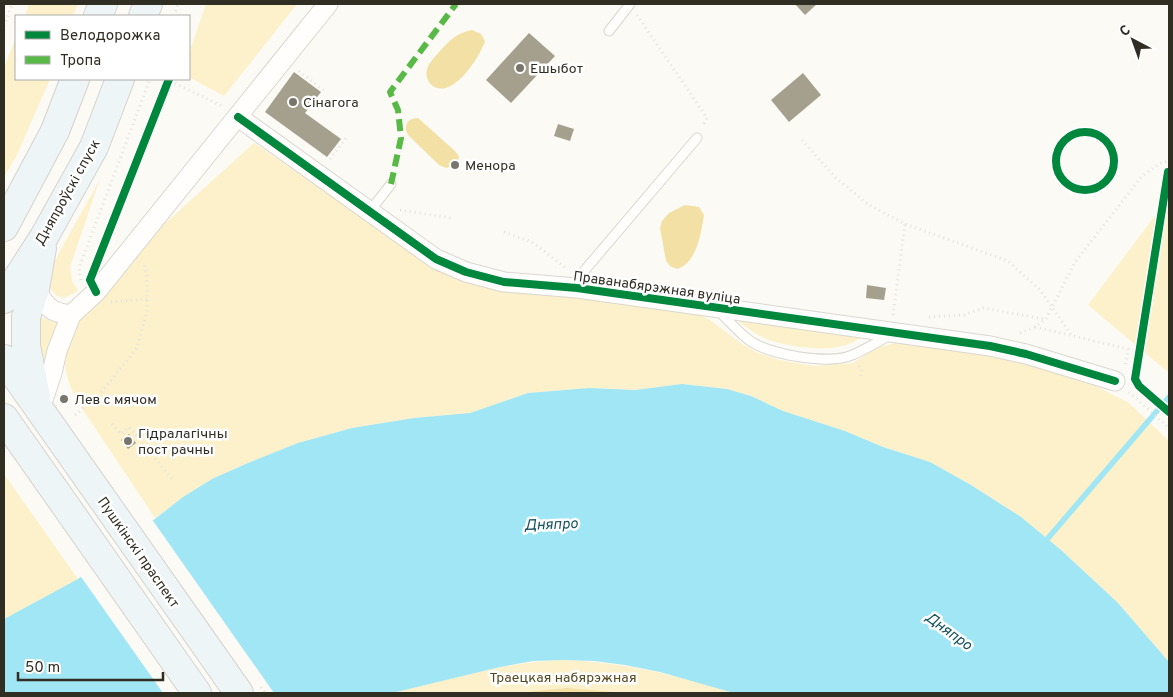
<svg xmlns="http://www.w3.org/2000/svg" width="1173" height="697" viewBox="0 0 1173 697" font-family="Overpass,sans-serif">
  <rect width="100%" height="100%" fill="#fcfaf4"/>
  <path fill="#fcf1cb" d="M29,4h49l-5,12h-48z
    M206,4h91l-73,92 -35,-19v-24z
    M16,37v42h34l-34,78 -12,20v-109z
    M254,143l171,117 159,38 111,14 15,8 32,24 16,9 21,7 35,6 39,-3 23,-15 23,-6 127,19 66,23 37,19 40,38v221l-51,-59 -57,-53 -40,-33 -50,-32 -41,-23 -47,-15 -38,-16 -63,-20 -31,-15 -24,-7 -45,-5 -47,6 -46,-2 -61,5 -58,20 -56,5 -62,10 -54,15 -50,20 -36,16 -29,18 -28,21 -78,-117c-13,-26 -16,-42 -7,-71l70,-84z
    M100,179l-30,88 2,14 6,10 -14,7 -7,-2 -9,-10 1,-12 11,-23z
    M1169,197v176l-81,-68z
    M40,317l20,7 -14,32 -2,4 -4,1 -3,-40z
    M741,317l118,15 1,6c-23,17 -65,10 -91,2 -11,-4 -20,-11 -30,-18z
    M4,474l74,105 -74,40z
    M563,660c61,2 113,15 171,33h-342c57,-14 112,-31 171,-33z"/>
  <path fill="#f2e0a5" d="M472,30l9,4 4,7c-5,15 -23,42 -39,47 -11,3 -22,-6 -19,-18 1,-7 9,-14 13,-19 10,-11 17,-18 32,-21z
    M418,118l37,33 4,5 -1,6 -5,4 -7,2 -7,-3 -30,-29 -3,-5c-1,-9 4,-13 12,-13z
    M685,205l14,2 5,8c-3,18 -7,48 -27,54l-7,-3 -4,-5 -6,-33 2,-7 7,-8z
    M567,688l46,4 7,1h-104z"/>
  <path fill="#a0e6f5" d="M682,384l45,5 24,7 32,15 62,20 38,16 47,15 41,23 50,32 40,33 57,53 51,59v31h-435l-74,-21 -35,-7 -31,-4 -31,-1 -30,1 -33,6 -108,26h-388v-74l74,-40 105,-82 29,-18 36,-16 50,-20 54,-15 62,-10 56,-5 58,-20 61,-5 46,2z"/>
  <path fill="#fcfaf4" d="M151,518l123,175h-111l-84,-119z"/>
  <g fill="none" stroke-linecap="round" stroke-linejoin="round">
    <path stroke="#a0e6f5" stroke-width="5.5" d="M1043,544l126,-147"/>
  </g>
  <path fill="#a5a08d" d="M795,4h22l-12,11z
    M529,33l26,23 -44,47 -25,-23z
    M294,72l27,20 -16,21 36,26 -14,18 -62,-45z
    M803,73l18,22 -32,27 -18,-22z
    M558,124l16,5 -4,12 -16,-5z
    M867,285l19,3 -2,12 -18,-2z
    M129,434l7,9 -8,6 -7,-9z"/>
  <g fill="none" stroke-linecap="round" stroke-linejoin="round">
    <g stroke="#d9d7d0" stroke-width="11">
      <path id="service" d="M609,31l21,-27
        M370,211l21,-27
        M577,288l2,-11 118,-139
        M719,311c9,9 19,21 30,29 19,15 81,25 103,15 13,-5 25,-13 38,-20"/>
    </g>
    <g stroke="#d9d7d0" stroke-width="21">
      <path id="minor" d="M238,117l198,142 30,13 38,10 73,6 413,58 36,8 89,27
        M35,289c12,18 14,23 36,26
        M40,409l12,-36 5,-22 14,-36 25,-23 232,-288"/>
    </g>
    <g stroke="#d5d3cf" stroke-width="30">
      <path id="primary" d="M98,16l5,-12
        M143,16l5,-12
        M4,227l51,-96 20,-52
        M4,299l40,-62 50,-90 26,-68
        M4,359l235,334
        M36,397l-10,-51v-29l9,-28 7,-41
        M4,418l193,275"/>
    </g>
    <path stroke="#e2e2e0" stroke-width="3" stroke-dasharray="1 4" stroke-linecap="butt" d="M637,15l70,103 -5,9
      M174,16l4,-12
      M4,26l8,-22
      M299,71l27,21
      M166,79l56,27
      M802,140l34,38 33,27 36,19 103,37 32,29 32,46
      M330,159l16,-21
      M400,210l51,8
      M504,232l28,10 34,26
      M81,280l-2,-12 71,-189
      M111,302l37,-3
      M893,315l12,-91
      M929,317l35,-2 19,-7 62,11
      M1035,327l93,22 -3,19
      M1020,333l15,-6 11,-8 29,-57 67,-86 19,-13 8,-2
      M859,366l3,4 -2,9
      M1129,392l40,36
      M75,415l20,-15 42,-52 10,-37v-35l-3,-13
      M112,424l9,10 8,-7 43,52
      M261,687l5,6"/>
    <use href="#service" stroke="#fffefd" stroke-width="9"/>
    <use href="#minor" stroke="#fffefd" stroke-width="19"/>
    <use href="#primary" stroke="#eef5f6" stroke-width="28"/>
    <path stroke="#58b947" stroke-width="6" stroke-dasharray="12 6" stroke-linecap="butt" d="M391,184l10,-46 -3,-28 -8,-18 66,-88"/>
    <g stroke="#fff" stroke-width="11">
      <path id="cycleway" d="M238,117l198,142 30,13 38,10 73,6 413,58 36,8 89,27
        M1056 161a29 29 0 1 1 58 0a29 29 0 1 1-58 0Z
        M1168,172l-33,207 4,7 30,26
        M96,292l-6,-12 79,-201"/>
    </g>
    <use href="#cycleway" stroke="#00873e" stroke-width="8"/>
  </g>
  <g fill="#77756c" stroke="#fff" stroke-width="2">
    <circle cx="520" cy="68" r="5"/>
    <circle cx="293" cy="102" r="5"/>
    <circle cx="455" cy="165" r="5"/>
    <circle cx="64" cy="399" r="5"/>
    <circle cx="128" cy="441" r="5"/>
  </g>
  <g text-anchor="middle" stroke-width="5" stroke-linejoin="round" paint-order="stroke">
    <g font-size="14" fill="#302d23" stroke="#fff" text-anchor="start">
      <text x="530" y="73">Ешыбот</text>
      <text x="303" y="107">Сінагога</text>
      <text x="465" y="170">Менора</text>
      <text x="74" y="404">Лев с мячом</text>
      <text x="138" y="438">Гідралагічны<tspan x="138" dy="16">пост рачны</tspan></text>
    </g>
    <g font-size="14" fill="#302d23" stroke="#fff">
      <text transform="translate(67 192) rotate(-61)" y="5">Дняпроўскі спуск</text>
      <text transform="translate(657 287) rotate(8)" y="5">Праванабярэжная вуліца</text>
      <text transform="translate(139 552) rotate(55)" y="5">Пушкінскі праспект</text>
    </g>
    <g font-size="14" fill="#564a20" stroke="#fff">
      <text x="563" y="682">Траецкая набярэжная</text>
    </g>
    <g font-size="15" font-style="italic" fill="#185360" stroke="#fff">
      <text transform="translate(551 524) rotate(-2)" y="5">Дняпро</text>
      <text transform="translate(949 631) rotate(36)" y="5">Дняпро</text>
    </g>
  </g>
  <rect width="1173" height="697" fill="none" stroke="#302d23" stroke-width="10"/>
  <rect x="15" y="15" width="175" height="65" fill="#ffffff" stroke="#acaba7"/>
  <rect x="25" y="31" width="25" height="8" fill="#00873e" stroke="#acaba7"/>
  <text x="60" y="40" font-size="15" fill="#302d23">Велодорожка</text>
  <rect x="25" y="56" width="25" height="8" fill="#58b947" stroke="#acaba7"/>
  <text x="60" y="65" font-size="15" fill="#302d23">Тропа</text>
  <g transform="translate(1133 40) rotate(319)" stroke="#ffffff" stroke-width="4" paint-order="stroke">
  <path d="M0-4L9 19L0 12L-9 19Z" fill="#302d23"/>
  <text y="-8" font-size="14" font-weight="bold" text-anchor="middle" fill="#302d23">С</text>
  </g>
  <path d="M18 672v8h145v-8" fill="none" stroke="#302d23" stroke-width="2.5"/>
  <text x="25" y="672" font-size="15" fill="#302d23" stroke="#ffffff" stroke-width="4" paint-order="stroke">50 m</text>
</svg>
